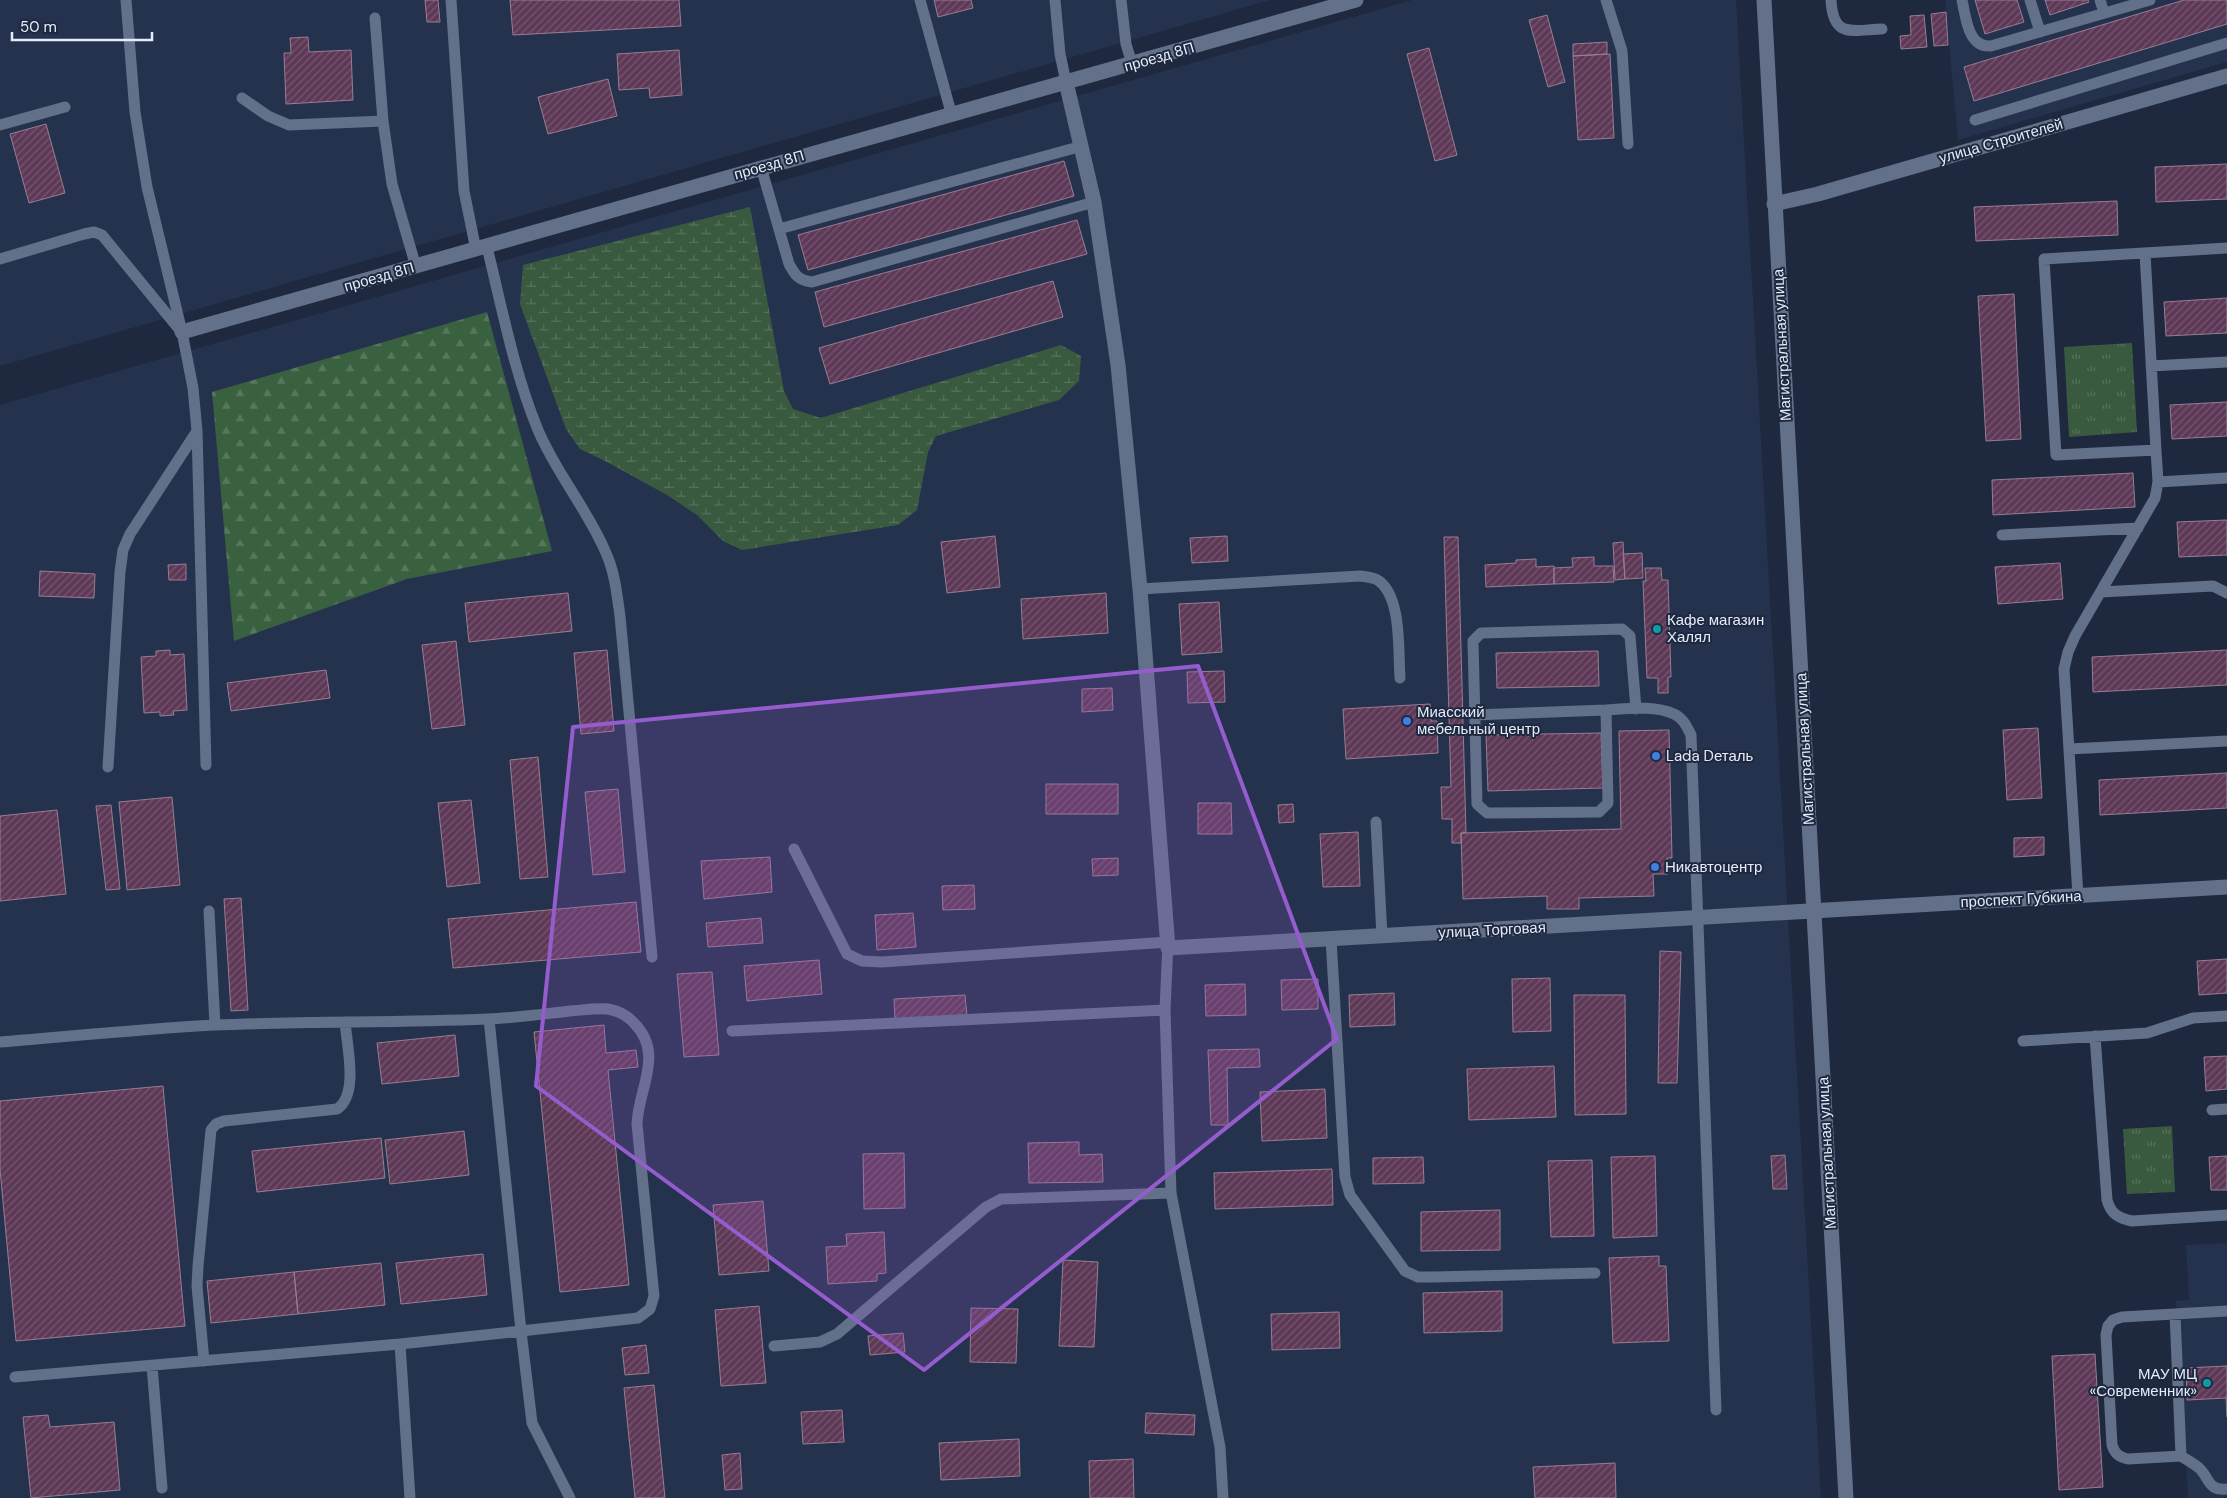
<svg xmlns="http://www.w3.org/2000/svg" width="2227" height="1498" viewBox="0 0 2227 1498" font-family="'DM Sans',sans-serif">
  <defs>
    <pattern id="grass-tufts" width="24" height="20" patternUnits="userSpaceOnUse" patternTransform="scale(1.25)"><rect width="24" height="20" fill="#3a5a3f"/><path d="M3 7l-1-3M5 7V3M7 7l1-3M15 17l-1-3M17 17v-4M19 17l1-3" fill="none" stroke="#56725c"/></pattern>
    <pattern id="forest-firs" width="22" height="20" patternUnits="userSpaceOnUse" patternTransform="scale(1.25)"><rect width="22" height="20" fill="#39603f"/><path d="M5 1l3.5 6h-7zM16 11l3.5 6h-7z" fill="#56775c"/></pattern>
    <pattern id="wetland-marsh" width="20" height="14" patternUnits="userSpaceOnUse" patternTransform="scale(1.25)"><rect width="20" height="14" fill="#3a5a3f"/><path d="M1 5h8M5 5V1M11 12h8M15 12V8" fill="none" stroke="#56725c"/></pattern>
    <pattern id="building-hatch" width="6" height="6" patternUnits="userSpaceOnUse" patternTransform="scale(1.25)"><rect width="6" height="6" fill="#5e3957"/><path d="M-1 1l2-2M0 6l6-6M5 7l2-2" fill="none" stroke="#755670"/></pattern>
  </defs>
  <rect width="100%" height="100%" fill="#1e283e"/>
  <path fill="#25324e" d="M0,0h1270l-1270,366z
    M1412,0h324l85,1498h-1821v-1093z
    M1945,0h282v62l-269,78z
    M2227,1243v255h-39l-12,-197 13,-1 -3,-55z"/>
  <path fill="url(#grass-tufts)" d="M2132,343l5,89 -68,5 -5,-90z
    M2172,1126l3,66 -48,2 -4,-65z"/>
  <path fill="url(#forest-firs)" d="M487,312l65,239 -145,28 -173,62 -22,-249z"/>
  <path fill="url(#wetland-marsh)" d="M750,207l34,184 9,18 28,9 240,-73 20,11 -2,25 -20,19 -123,36 -8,16 -11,58 -19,15 -156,25 -19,-9 -26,-26 -30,-20 -60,-33 -27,-13 -14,-20 -46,-125 3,-39z"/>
  <path fill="url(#building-hatch)" stroke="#987d92" d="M425,0h13l2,22h-13z
    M510,0h169l2,26 -168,9z
    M934,0h37l2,8 -35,9z
    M1975,0h42l7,22 -39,12z
    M2045,0h43l1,2 -39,13z
    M2184,0h43v24l-253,77 -10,-34z
    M1946,12l2,33 -14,1 -3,-32z
    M1547,15l18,67 -17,5 -19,-67z
    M1924,15l3,32 -26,2 -1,-13 11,-1 -1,-19z
    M308,37l1,15 42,-2 2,50 -67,4 -2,-51h7l-1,-15z
    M1607,42v12l-34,2v-12z
    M1429,48l28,107 -22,6 -28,-107z
    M679,50l3,45 -32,3 -1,-10 -30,2 -2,-36z
    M1610,54l4,84 -36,2 -5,-84z
    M608,79l9,37 -69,18 -10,-37z
    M46,124l19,69 -36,10 -19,-69z
    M1064,161l10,35 -266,74 -10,-35z
    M2227,164v35l-71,3 -1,-35z
    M2117,201l1,34 -142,6 -2,-34z
    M1077,220l10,34 -263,73 -9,-35z
    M1053,281l10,36 -233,67 -11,-36z
    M2014,294l7,145 -35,2 -8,-145z
    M2227,298v35l-61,3 -2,-34z
    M2227,402v34l-55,3 -2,-34z
    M2133,473l2,34 -142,8 -1,-35z
    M2227,520v35l-48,2 -2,-35z
    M995,536l5,51 -53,6 -6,-51z
    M1227,536l1,25 -36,2 -2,-25z
    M1444,537h14l8,296h-5v10h-9v-24h-10l-1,-32h10z
    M1623,542l2,37 -10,1 -2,-37z
    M1642,553l1,25 -18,1 -2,-25z
    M1594,557v9h19l1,16 -60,2v-16l19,-1 -1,-9z
    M1536,559v8l18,-1v18l-68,3 -1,-22 31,-2v-3z
    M2060,563l3,36 -65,5 -3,-37z
    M186,564v16h-17l-1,-15z
    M1645,568h16l1,12h6l3,97h-3v16h-10v-15h-11l-4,-97h3z
    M40,571l55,3 -1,24 -55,-2z
    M568,593l4,38 -103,11 -4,-39z
    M1106,593l2,40 -85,6 -2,-40z
    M1219,602l3,50 -40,3 -3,-51z
    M456,641l9,84 -33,4 -10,-84z
    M170,650v5l14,-1 3,56 -14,1 1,4 -14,1v-4l-16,1 -3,-56 15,-1v-5z
    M607,650l7,81 -33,3 -7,-81z
    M2227,650v35l-134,7 -1,-35z
    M1598,651l1,35 -102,2 -1,-35z
    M326,670l4,28 -99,13 -4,-28z
    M1224,671l1,31 -37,1 -1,-31z
    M1112,688l1,22 -31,2v-23z
    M1430,704l1,17h6l1,32 -92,6 -3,-50z
    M2038,728l4,70 -35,2 -4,-70z
    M1669,730l3,128h-5l1,16h-15l1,22 -75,2v11h-32v-13l-84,3 -2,-66 160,-4 -2,-98z
    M1601,733l2,55 -115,3 -2,-56z
    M538,757l10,120 -28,2 -10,-119z
    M2227,773v35l-127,7 -1,-35z
    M1046,784h72v30h-72z
    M618,789l7,83 -32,3 -8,-83z
    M172,797l8,88 -53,5 -8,-88z
    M471,800l9,83 -33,4 -9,-84z
    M1198,803h33l1,31h-34z
    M1293,804l1,18 -15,1 -1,-18z
    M111,805l9,84 -14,1 -10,-84z
    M57,810l9,84 -66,7v-85z
    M1358,832l2,54 -37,1 -3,-53z
    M2044,837v18l-30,2v-19z
    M770,857l2,35 -68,7 -3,-38z
    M1118,858v17l-25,1 -1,-17z
    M974,885l1,24 -32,1 -1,-24z
    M241,898l7,112 -17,1 -7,-112z
    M636,902l5,50 -188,16 -5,-49z
    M913,913l3,34 -39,3 -2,-35z
    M761,918l2,25 -55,4 -2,-24z
    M1660,951l21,1 -4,131h-19z
    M2227,959v34l-28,2 -2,-34z
    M819,960l3,34 -75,7 -3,-35z
    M712,972l7,83 -35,2 -7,-83z
    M1550,978l1,53 -38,1 -1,-53z
    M1318,979v30l-36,1 -1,-30z
    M1245,984l1,31 -40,1 -1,-31z
    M1394,993l1,32 -45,2 -1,-32z
    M965,995l2,21 -72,4 -1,-21z
    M1574,995h51l1,119 -51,1z
    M604,1025l2,28 30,-3 2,17 -30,3 21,215 -69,7 -26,-260z
    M455,1035l4,41 -77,8 -5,-41z
    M1259,1049l1,18 -33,1 1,57h-17l-3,-75z
    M2227,1056v33l-21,2 -2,-34z
    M1554,1066l2,51 -87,3 -2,-51z
    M163,1086l22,240 -169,15 -16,-172v-68z
    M1325,1089l2,49 -65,3 -2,-49z
    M464,1131l5,44 -79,9 -5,-44z
    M381,1138l4,40 -128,14 -5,-41z
    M1079,1142v13l23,-1 1,28 -74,1 -1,-40z
    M904,1153l1,55 -41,1 -1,-55z
    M1785,1155l2,34h-14l-2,-33z
    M1655,1156l2,80 -44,2 -2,-81z
    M2227,1156v34h-16l-2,-33z
    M1423,1157l1,26 -51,1v-26z
    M1592,1160l2,76 -43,1 -3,-76z
    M1332,1169l1,36 -118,4 -1,-36z
    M763,1201l6,70 -50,4 -6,-70z
    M1500,1210v40l-79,1v-39z
    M884,1232l2,41 -9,1v7l-49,3 -2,-37 21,-1 -1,-12z
    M483,1254l4,41 -86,9 -5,-41z
    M1659,1256v10h7l3,75 -56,2 -4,-85z
    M1063,1260l35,2 -4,85 -35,-1z
    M381,1263l4,42 -87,9 -4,-42z
    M294,1272l4,42 -87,9 -4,-42z
    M1502,1291v40l-78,2 -1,-40z
    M759,1306l7,77 -45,3 -6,-76z
    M971,1308l47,1 -2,54 -46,-1z
    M1339,1312l1,36 -68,2 -1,-36z
    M903,1333l2,19 -35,3 -2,-19z
    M646,1345l3,28 -24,2 -3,-27z
    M2095,1354l8,133 -44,3 -7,-134z
    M2227,1366v51l-1,-19 -39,2 -1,-32z
    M654,1385l11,113h-30l-11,-110z
    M842,1410l2,32 -41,2 -2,-32z
    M1146,1413l49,2 -1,20 -49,-2z
    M48,1415l2,12 64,-5 6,68 -89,8 -8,-81z
    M1019,1439l1,37 -79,4 -2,-37z
    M740,1453l2,36 -17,1 -3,-35z
    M1133,1459l1,39h-44l-1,-37z
    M1615,1463l1,35h-81l-2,-31z"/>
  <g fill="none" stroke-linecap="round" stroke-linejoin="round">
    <path stroke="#63708a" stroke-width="11" d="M451,0l13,191 12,59
      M920,0l32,116
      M1055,0l5,54 6,28
      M1121,0l5,44 6,20
      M1606,0l16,51 6,93
      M1831,0c2,39 21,30 51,29
      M1962,0c4,18 6,48 29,46l159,-46
      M2030,0l10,32
      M2100,0l4,13
      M375,18l8,103
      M242,98l26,18 21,9 94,-4 9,63 24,83
      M1975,120l252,-77
      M0,125l65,-18
      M761,167l28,97c6,11 9,16 23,18l282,-80
      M779,229l303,-83
      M487,247c15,61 27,125 51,183 18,43 50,80 68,123 9,20 11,42 14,63l32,341
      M2145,253l11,197
      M0,259l84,-25 10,-2 8,3 77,94
      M2151,366l76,-4
      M197,431l9,334
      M2158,482l69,-4
      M2002,535l136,-7
      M1140,589l220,-13c6,1 14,1 19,5 23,17 19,70 21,97
      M2101,592l112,-6 14,7
      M1636,709l-6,-73 -8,-7 -141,4 -8,8 4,163 10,9 112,-1 9,-9 -2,-93c20,-1 48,-5 68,4 9,4 13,13 17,21l25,675
      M1474,715l132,-5
      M2069,749l158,-8
      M108,767l12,-195 3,-22 7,-16 67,-103 -4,-43 -11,-56 -35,-145 -12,-75 -9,-112
      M1376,822l6,114
      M794,849l53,105 15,7 20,1 286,-20 -3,68 6,183 49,254 3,51
      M2078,896l-14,-227 4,-17 7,-16 80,-138 3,-16 -2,-32 -100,5 -12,-196 183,-11
      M209,911l6,114
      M1331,939l14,238 5,18 55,76 13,6h17l160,-4
      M732,1031l433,-21
      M2095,1036l12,164c4,14 11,18 25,21l95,-6
      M2023,1041l124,-8 46,-15 34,-2
      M0,1042c72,-6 143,-13 215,-17 91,-4 182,-2 272,-6 28,-1 56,-5 83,-8 13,-1 26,-3 38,-2 10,2 20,7 26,14 31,31 4,66 3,101l17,172 -4,13 -12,9 -117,13 -32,-312
      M2212,1110l15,-1
      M2175,1314l6,142 -53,3c-9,-2 -13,-5 -16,-14l-6,-110 2,-9 5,-6 9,-3 105,-6
      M400,1344l121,-13 11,92 38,75
      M774,1346l46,-4 17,-8 149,-127 15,-8 170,-6
      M204,1361l-7,-75 1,-20 13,-136 5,-6 8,-3 113,-12c22,-14 10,-63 8,-87
      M152,1366l10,122
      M15,1377l385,-33 10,154
      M2181,1456c6,4 12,7 18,12 11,10 8,23 28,21"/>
    <path stroke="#63708a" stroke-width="15" d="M1066,82l28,120 24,163 22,224 28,359 1059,-61
      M1774,204l44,-10 409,-118
      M182,332l1174,-332"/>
    <path stroke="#63708a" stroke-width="15" d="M1764,0l82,1498"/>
  </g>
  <path fill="#955cce" fill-opacity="0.2" stroke="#955cce" stroke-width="4" stroke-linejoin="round" d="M1198,666l139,373 -413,331 -388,-284 37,-359z"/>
  <g fill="#0f9aa8" stroke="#1e283e" stroke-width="2">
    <circle cx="1657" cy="629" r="5"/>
    <circle cx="2207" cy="1383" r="5"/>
  </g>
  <g fill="#3f7fe0" stroke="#1e283e" stroke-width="2">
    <circle cx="1407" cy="721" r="5"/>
    <circle cx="1656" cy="756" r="5"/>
    <circle cx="1655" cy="867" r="5"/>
  </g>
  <g text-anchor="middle" stroke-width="4" stroke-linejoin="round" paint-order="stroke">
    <g font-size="15" fill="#e4ecfb" stroke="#1e283e">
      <text transform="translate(1159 57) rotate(-16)" y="5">проезд 8П</text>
      <text transform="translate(2001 141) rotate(-16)" y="5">улица Строителей</text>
      <text transform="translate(769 165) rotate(-16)" y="5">проезд 8П</text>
      <text transform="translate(379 277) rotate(-16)" y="5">проезд 8П</text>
      <text transform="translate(1782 345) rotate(-93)" y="5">Магистральная улица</text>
      <text transform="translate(1805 749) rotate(-93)" y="5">Магистральная улица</text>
      <text transform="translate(2021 899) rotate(-3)" y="5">проспект Губкина</text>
      <text transform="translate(1492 930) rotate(-3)" y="5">улица Торговая</text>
      <text transform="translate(1827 1153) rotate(-93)" y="5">Магистральная улица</text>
    </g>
    <g font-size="15" fill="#e4ecfb" stroke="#1e283e" text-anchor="start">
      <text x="1667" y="625">Кафе магазин<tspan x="1667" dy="17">Халял</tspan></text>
      <text x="1417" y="717">Миасский<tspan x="1417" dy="17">мебельный центр</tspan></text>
      <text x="1666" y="761">Lada Dеталь</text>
      <text x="1665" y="872">Никавтоцентр</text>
      <text x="2197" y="1379" text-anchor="end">МАУ МЦ<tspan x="2197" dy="17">«Современник»</tspan></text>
    </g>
  </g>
  <path d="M12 32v8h140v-8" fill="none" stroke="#e4ecfb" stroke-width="2.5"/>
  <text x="20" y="32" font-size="15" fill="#e4ecfb" stroke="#1e283e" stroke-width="4" paint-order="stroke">50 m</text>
</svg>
